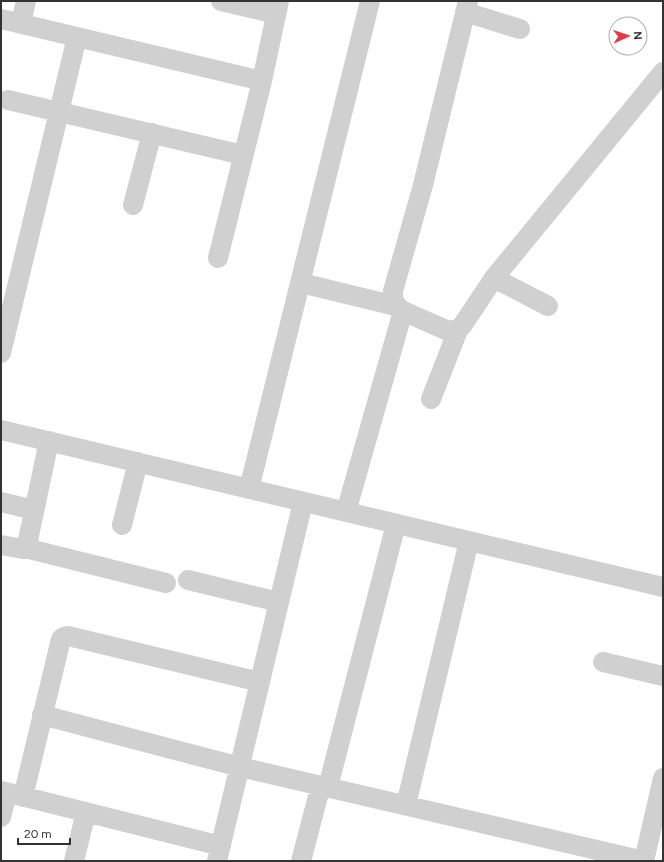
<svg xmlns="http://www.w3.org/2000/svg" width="664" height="862" viewBox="0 0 664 862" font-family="Figtree,sans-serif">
  <rect width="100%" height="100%" fill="#fff"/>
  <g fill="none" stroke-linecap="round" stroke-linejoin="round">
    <path stroke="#d0d0d0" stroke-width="20" d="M221,1l55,13
      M465,12l55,17
      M1,19l261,62 -44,177
      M21,23l5,-22
      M262,81l17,-80
      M8,100l235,55
      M133,205l19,-72
      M494,278l54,28
      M301,283l95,23
      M403,311c-8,-6 -10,-9 -10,-20l30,-106 45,-184
      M1,353l76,-316
      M431,399l27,-69
      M1,430l662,157
      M49,441l-22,104 2,4 137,34
      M249,489l121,-488
      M1,502l33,8
      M346,512l57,-201 43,19c7,1 11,0 16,-4l32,-48 169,-206
      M122,525l16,-63
      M1,545l22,4h6
      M188,580l91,22
      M603,662l60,14
      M42,715l198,52 404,94 19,-83
      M328,787l68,-263
      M1,791l220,55
      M23,797l38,-158 3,-2 4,-1 192,46
      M406,805l63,-264
      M1,817l6,-24
      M74,861l12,-49
      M217,861l86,-359
      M301,861l20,-76"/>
  </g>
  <rect width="664" height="862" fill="none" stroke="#333333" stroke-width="4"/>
  <g transform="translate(628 36) rotate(87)"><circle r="19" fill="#ffffff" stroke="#adadad"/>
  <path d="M0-3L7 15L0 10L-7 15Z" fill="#e63946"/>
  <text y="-6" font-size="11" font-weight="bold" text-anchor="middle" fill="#333333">N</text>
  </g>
  <path d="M18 838v6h52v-6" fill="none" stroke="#333333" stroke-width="2"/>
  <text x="24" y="838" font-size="12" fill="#333333" stroke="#ffffff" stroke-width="3" paint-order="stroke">20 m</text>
</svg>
